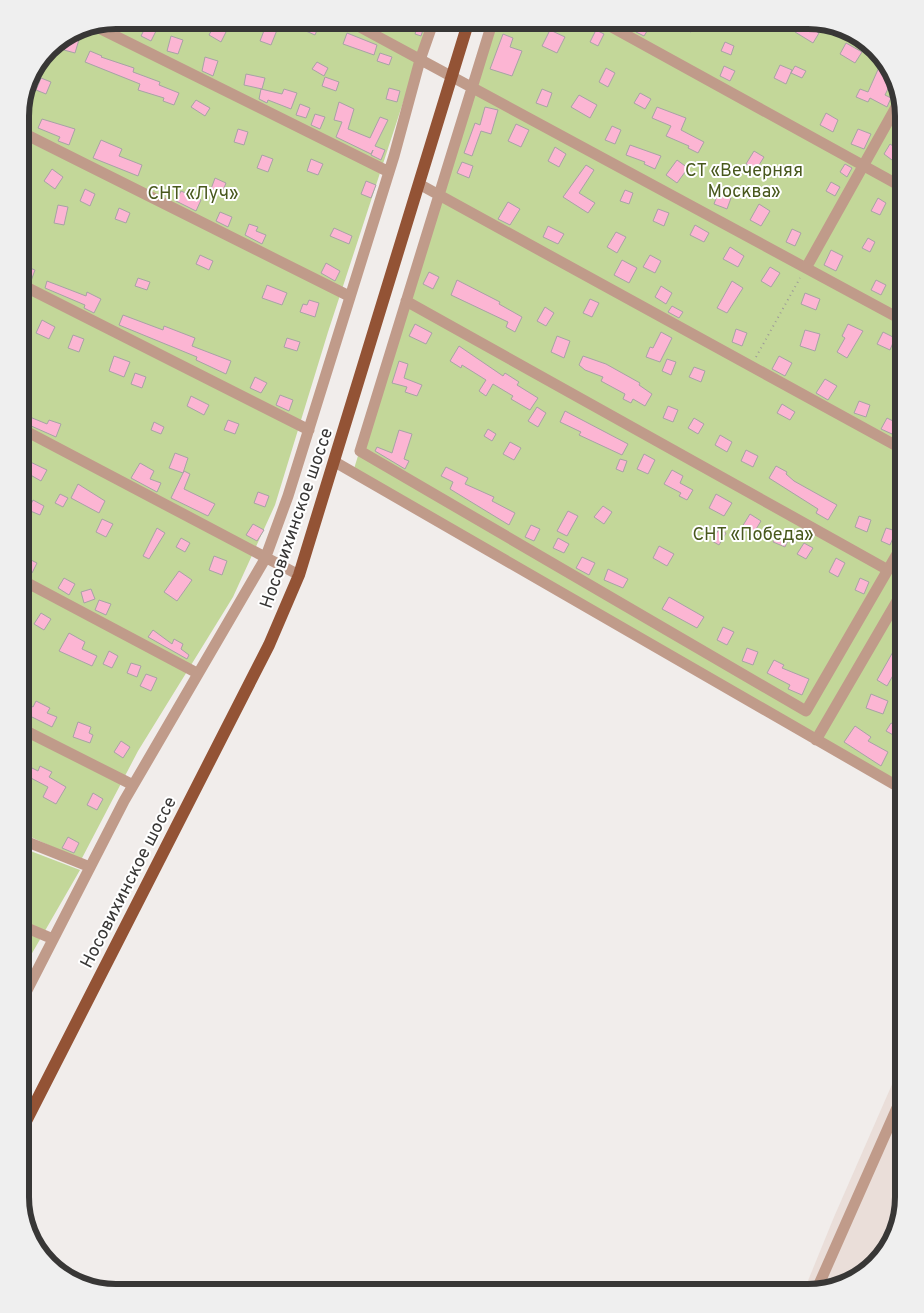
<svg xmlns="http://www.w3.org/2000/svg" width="924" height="1313" viewBox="0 0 924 1313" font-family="Overpass,sans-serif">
  <rect width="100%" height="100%" fill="#f1edeb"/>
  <path fill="#eaded9" d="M904,1057v141l-13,48 -34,34 -54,13 31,-76z"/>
  <path fill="#c3d799" d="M115,20h315l-102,312 -53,173 -42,92 -95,154 -57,109 -61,-28v-723l10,-36 22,-29z
    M493,20h322l42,13 34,34 13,48v675l-551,-318z
    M20,847l60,23 -49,85 -11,24z"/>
  <path fill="#fcb5d3" stroke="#a7a3a5" d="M116,20h26l-3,9 -23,-7z
    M268,20h13l-10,25 -11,-4z
    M303,20h10l7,3 -5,12 -16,-7z
    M419,20h7l-5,16 -6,-2z
    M623,20h31l-10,16 -8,-4 3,-5z
    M662,20h33l-4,12z
    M801,22l18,11 -6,10 -18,-11z
    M215,24l12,6 -6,12 -12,-7z
    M146,26l10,5 -5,10 -10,-5z
    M550,30l15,7 -8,16 -15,-7z
    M596,30l8,4 -6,12 -8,-4z
    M81,33l-6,20 -11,-3 4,-12z
    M347,33l30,12 -3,10 -31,-11z
    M503,34l10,4 -3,9 12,4 -10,25 -22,-7z
    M171,36l12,4 -5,14 -11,-3z
    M725,42l9,4 -3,9 -10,-4z
    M846,43l16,9 -7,11 -15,-9z
    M90,51l12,5 -1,1 33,11 -1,4 27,10 -1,3 20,8 -5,12 -11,-4 1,-3 -26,-8 2,-6 -55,-22z
    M380,53l12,4 -3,8 -12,-4z
    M205,57l13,4 -5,15 -11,-5z
    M317,62l11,6 -4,8 -12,-7z
    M780,65l12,5 -6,14 -12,-6z
    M880,65l12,5 2,6 -9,19 6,3 -4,9 -17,-9 -2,4 -12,-5 4,-8 8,3z
    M724,66l11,5 -5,10 -10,-5z
    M795,66l11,5 -4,7 -11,-5z
    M606,68l9,5 -7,14 -9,-5z
    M246,74l19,4 -3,11 -18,-4z
    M325,77l14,5 -3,9 -14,-5z
    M41,78l10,4 -5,12 -10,-4z
    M389,88l11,3 -3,11 -11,-3z
    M261,89l21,5 2,-5 13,4 -6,16 -23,-9 -1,3 -8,-4z
    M542,89l10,4 -5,14 -11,-4z
    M640,93l11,6 -6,10 -11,-6z
    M579,95l18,10 -7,13 -19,-11z
    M196,100l14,8 -5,8 -14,-9z
    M339,102l15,7 -6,20 22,9 10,-21 8,3 -13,26 10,4 -4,10 -10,-5 2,-5 -2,4 -35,-17 6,-15 -8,-2z
    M300,104l10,4 -4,10 -10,-3z
    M485,107l13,3 -7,24 -10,-3 -9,25 -8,-3 11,-30 5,2z
    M657,107l29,11 -5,12 23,12 -6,11 -10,-5 1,-2 -23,-10 5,-10 -19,-8z
    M826,113l12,7 -5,12 -13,-7z
    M315,114l10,3 -5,12 -9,-4z
    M42,119l33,10 -6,16 -11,-4 2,-4 -22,-9z
    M516,124l13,6 -8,17 -13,-6z
    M612,126l9,4 -6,14 -10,-4z
    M238,129l10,3 -4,13 -10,-3z
    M858,129l13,5 -7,15 -13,-5z
    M101,140l21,9 -3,7 23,9 -4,11 -45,-18z
    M890,144l9,6 -7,10 -8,-6z
    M630,145l31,11 -6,13 -11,-5 1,-2 -19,-7z
    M555,147l11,7 -7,13 -11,-6z
    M754,151l10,6 -8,13 -10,-6z
    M262,155l11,4 -5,13 -11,-4z
    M311,159l12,5 -5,11 -11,-4z
    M677,160l11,8 -11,15 -11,-8z
    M462,162l11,4 -4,12 -12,-5z
    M845,164l7,4 -5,9 -7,-5z
    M586,165l8,5 -15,23 16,10 -7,10 -25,-16z
    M52,169l11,8 -8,12 -11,-8z
    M215,178l11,5 -4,10 -11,-4z
    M366,181l10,4 -5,13 -10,-4z
    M831,182l9,5 -5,9 -9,-5z
    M85,189l10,5 -5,12 -10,-5z
    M625,190l8,3 -4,11 -9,-3z
    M181,191l20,9 -5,11 -20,-10z
    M718,193l13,5 -4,11 -13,-5z
    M878,198l8,5 -6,12 -9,-4z
    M508,202l12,7 -10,16 -12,-6z
    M759,204l11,7 -9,15 -11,-6z
    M58,205l10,2 -4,18 -10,-2z
    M119,208l11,5 -4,10 -11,-4z
    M658,209l11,4 -5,13 -11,-5z
    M220,212l12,5 -4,10 -12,-6z
    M249,224l9,3 -2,4 10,4 -4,9 -17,-9z
    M695,225l14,8 -5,9 -14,-7z
    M548,226l16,8 -6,10 -15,-7z
    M334,228l18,8 -3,8 -19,-8z
    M792,229l9,4 -6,13 -9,-4z
    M616,232l10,5 -9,16 -10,-6z
    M868,238l7,4 -5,10 -8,-4z
    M730,247l14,9 -6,11 -15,-8z
    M831,250l12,6 -7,15 -12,-6z
    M200,255l13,6 -4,9 -13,-6z
    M650,255l11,6 -6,12 -12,-6z
    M622,260l15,8 -8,15 -15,-8z
    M326,263l14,8 -5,10 -14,-8z
    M22,265l13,5 -4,11 -11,-4z
    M770,267l10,6 -9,14 -10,-6z
    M429,272l10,5 -6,12 -10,-5z
    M138,278l12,4 -3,8 -12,-4z
    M457,280l43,22 -1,2 23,13 -7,15 -9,-5 2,-5 -57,-27z
    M876,280l10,5 -5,10 -10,-5z
    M47,281l39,15 1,-4 14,7 -7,14 -10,-5 1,-3 -40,-17z
    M732,281l11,7 -16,25 -10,-5z
    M267,285l20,8 -5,12 -20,-7z
    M661,286l11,7 -6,11 -11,-7z
    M805,293l15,6 -4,11 -15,-6z
    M590,299l9,4 -7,14 -9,-4z
    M309,300l10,3 -4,14 -15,-5 3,-8 4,1z
    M672,306l11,6 -4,6 -11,-6z
    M545,307l9,6 -8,13 -9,-5z
    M123,315l40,15 1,-4 31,12 -3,8 39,15 -5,13 -30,-14 1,-3 -78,-32z
    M42,320l13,7 -6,12 -13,-6z
    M415,324l17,9 -6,11 -17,-8z
    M848,324l15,7 -16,27 -10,-6 8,-14 -3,-2z
    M736,329l11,4 -5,13 -10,-4z
    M805,330l15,4 -5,17 -15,-5z
    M661,332l11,6 -12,24 -14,-5 4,-10 3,1z
    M883,332l12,6 -5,12 -13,-6z
    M73,335l11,4 -5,13 -11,-4z
    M557,336l13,5 -6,17 -13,-6z
    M287,338l13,4 -3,9 -13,-4z
    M459,346l44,30 2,-3 14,9 -2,3 21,13 -8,12 -19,-11 2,-3 -20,-12 -7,12 -7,-5 7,-11 -24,-15 -1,3 -11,-7z
    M114,356l16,6 -6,15 -15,-6z
    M583,356l23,8 34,19 -1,2 13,9 -7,12 -12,-7 -2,4 -8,-4 2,-5 -24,-13 2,-4 -18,-7 -6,-5z
    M779,356l13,7 -7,13 -13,-7z
    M667,359l9,3 -5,13 -9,-4z
    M399,361l9,3 -4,14 18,7 -5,11 -12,-4 2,-5 -15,-4z
    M694,367l11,4 -4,11 -12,-5z
    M135,373l11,4 -4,11 -11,-4z
    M255,377l12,6 -6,10 -11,-5z
    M825,379l12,7 -9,14 -12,-7z
    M280,395l13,5 -4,11 -13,-6z
    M191,396l18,9 -5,10 -17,-9z
    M859,401l11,4 -4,12 -12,-4z
    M782,404l13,8 -5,8 -13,-7z
    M668,406l10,4 -5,12 -10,-4z
    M537,407l9,6 -8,14 -10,-6z
    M565,411l63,33 -6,11 -43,-20 2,-3 -21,-10z
    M20,413l27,11 2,-4 12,4 -5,13 -36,-16z
    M694,418l10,6 -6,10 -10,-6z
    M887,418l10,5 -5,11 -11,-5z
    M228,420l11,4 -4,10 -11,-4z
    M154,422l10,5 -3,7 -10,-4z
    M488,429l8,5 -4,7 -8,-5z
    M399,430l13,4 -8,25 5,2 -4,8 -30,-18 2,-4 15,6z
    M720,435l12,7 -5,10 -12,-7z
    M510,442l11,6 -7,12 -11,-6z
    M746,450l12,6 -5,11 -12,-6z
    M175,453l13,5 -5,15 -14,-5z
    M644,454l11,6 -7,14 -11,-5z
    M20,457l27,13 -6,11 -21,-12z
    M620,459l7,2 -4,11 -7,-3z
    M140,463l14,8 -4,8 11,4 -4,9 -26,-14z
    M776,466l11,6 -1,2 8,7 43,24 -9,15 -12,-7 2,-4 -49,-31z
    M446,467l22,11 -3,6 29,13 -2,4 23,12 -6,12 -59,-36 3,-7 -12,-6z
    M672,470l11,6 -3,7 13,7 -6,10 -8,-4 2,-3 -17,-9z
    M184,471l6,3 -6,15 31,15 -7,12 -37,-18z
    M78,484l27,17 -6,12 -28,-15z
    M258,492l11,4 -4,11 -11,-4z
    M60,494l8,4 -5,9 -8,-4z
    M716,494l16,9 -8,13 -15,-8z
    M33,500l11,6 -4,9 -12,-5z
    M603,506l9,6 -8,12 -10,-7z
    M568,511l10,5 -11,20 -10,-5z
    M750,514l11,7 -8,13 -11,-7z
    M859,516l12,4 -4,12 -12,-5z
    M102,519l11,5 -7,13 -10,-5z
    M253,524l11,6 -7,11 -11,-6z
    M531,525l9,4 -6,12 -9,-4z
    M157,528l8,5 -16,26 -6,-3z
    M886,528l10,3 -6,14 -9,-4z
    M719,529l7,4 -7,12 -7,-4z
    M778,531l12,5 -5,11 -12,-5z
    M181,538l9,5 -5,9 -9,-5z
    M558,538l11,6 -5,9 -11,-5z
    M804,543l9,5 -7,11 -9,-5z
    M659,546l15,8 -7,12 -14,-8z
    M214,556l13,5 -5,14 -13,-5z
    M25,557l12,6 -5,10 -12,-5z
    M582,557l13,6 -6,12 -13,-7z
    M836,558l9,5 -7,14 -9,-5z
    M608,569l20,10 -5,9 -19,-8z
    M179,571l13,9 -15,21 -13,-9z
    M64,578l11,6 -6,11 -11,-7z
    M860,578l9,4 -5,12 -9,-4z
    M91,589l4,10 -11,4 -3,-11z
    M669,597l35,20 -7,11 -35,-19z
    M99,600l12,4 -5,11 -11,-5z
    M41,613l10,6 -7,11 -10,-6z
    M723,627l11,5 -7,13 -10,-5z
    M153,630l19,14 2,-5 9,5 -2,5 8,6 -2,4 -39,-22z
    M69,633l16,9 -3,7 15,7 -5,10 -33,-15z
    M898,643l6,3v19l-4,-2 -13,23 -10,-6z
    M747,648l11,4 -5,13 -11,-4z
    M109,651l9,5 -6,12 -9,-4z
    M774,660l10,5 -2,3 27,11 -7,16 -14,-6 2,-4 -23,-12z
    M131,663l10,3 -4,11 -10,-4z
    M146,674l11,4 -6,13 -11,-5z
    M871,694l17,7 -5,13 -17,-6z
    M20,700l13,7 3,-6 14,7 -3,5 10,4 -5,10 -32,-16z
    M78,722l13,5 -2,6 4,2 -3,8 -17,-6z
    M891,723l11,6 -5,8 -11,-6z
    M855,726l16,11 -3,4 20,11 -7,14 -37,-24z
    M121,741l9,6 -7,11 -9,-6z
    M20,762l18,9 2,-5 12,6 -3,5 17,10 -10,17 -13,-7 5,-10 -19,-10 -2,3 -7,-4z
    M93,793l10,6 -6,11 -10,-5z
    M68,837l11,6 -5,10 -12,-5z"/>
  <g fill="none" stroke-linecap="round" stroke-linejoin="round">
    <path stroke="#9d9b99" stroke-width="2" stroke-dasharray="1 4" stroke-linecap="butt" d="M756,357l44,-79"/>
    <path stroke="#c09b8a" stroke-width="11" d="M347,20l557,301
      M493,20l-133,431 446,260 98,-169
      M599,20l305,168
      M97,27l292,145
      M25,134l324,162
      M419,184l485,266
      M806,268l94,-168
      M20,284l289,146
      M406,301l482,269
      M20,428l279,147
      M335,462l569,328
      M20,579l177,94
      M20,728l113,57
      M816,740l88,-151
      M20,839l70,28
      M20,925l33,14
      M20,1004l104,-203 141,-242 23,-63 106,-340 26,-96 14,-40
      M816,1291l88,-199"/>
    <path stroke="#935335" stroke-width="12" d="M20,1133l249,-488 30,-70 170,-555"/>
  </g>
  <g text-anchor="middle" stroke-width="4" stroke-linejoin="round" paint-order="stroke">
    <g font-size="18" fill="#48581d" stroke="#fff">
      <text x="744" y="176">СТ «Вечерняя<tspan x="744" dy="21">Москва»</tspan></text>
      <text x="193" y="199">СНТ «Луч»</text>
      <text x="753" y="540">СНТ «Победа»</text>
    </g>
    <g font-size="18" fill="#383736" stroke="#fff">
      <text transform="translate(296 518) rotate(-71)" y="6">Носовихинское шоссе</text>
      <text transform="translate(128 882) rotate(-63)" y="6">Носовихинское шоссе</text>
    </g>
  </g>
  <path d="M0 0H924V1313H0ZM116 29H808A87 87 0 0 1 895 116V1197A87 87 0 0 1 808 1284H116A87 87 0 0 1 29 1197V116A87 87 0 0 1 116 29Z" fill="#efefef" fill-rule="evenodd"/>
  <path fill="none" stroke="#383736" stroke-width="6" d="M116 29H808A87 87 0 0 1 895 116V1197A87 87 0 0 1 808 1284H116A87 87 0 0 1 29 1197V116A87 87 0 0 1 116 29Z"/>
</svg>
